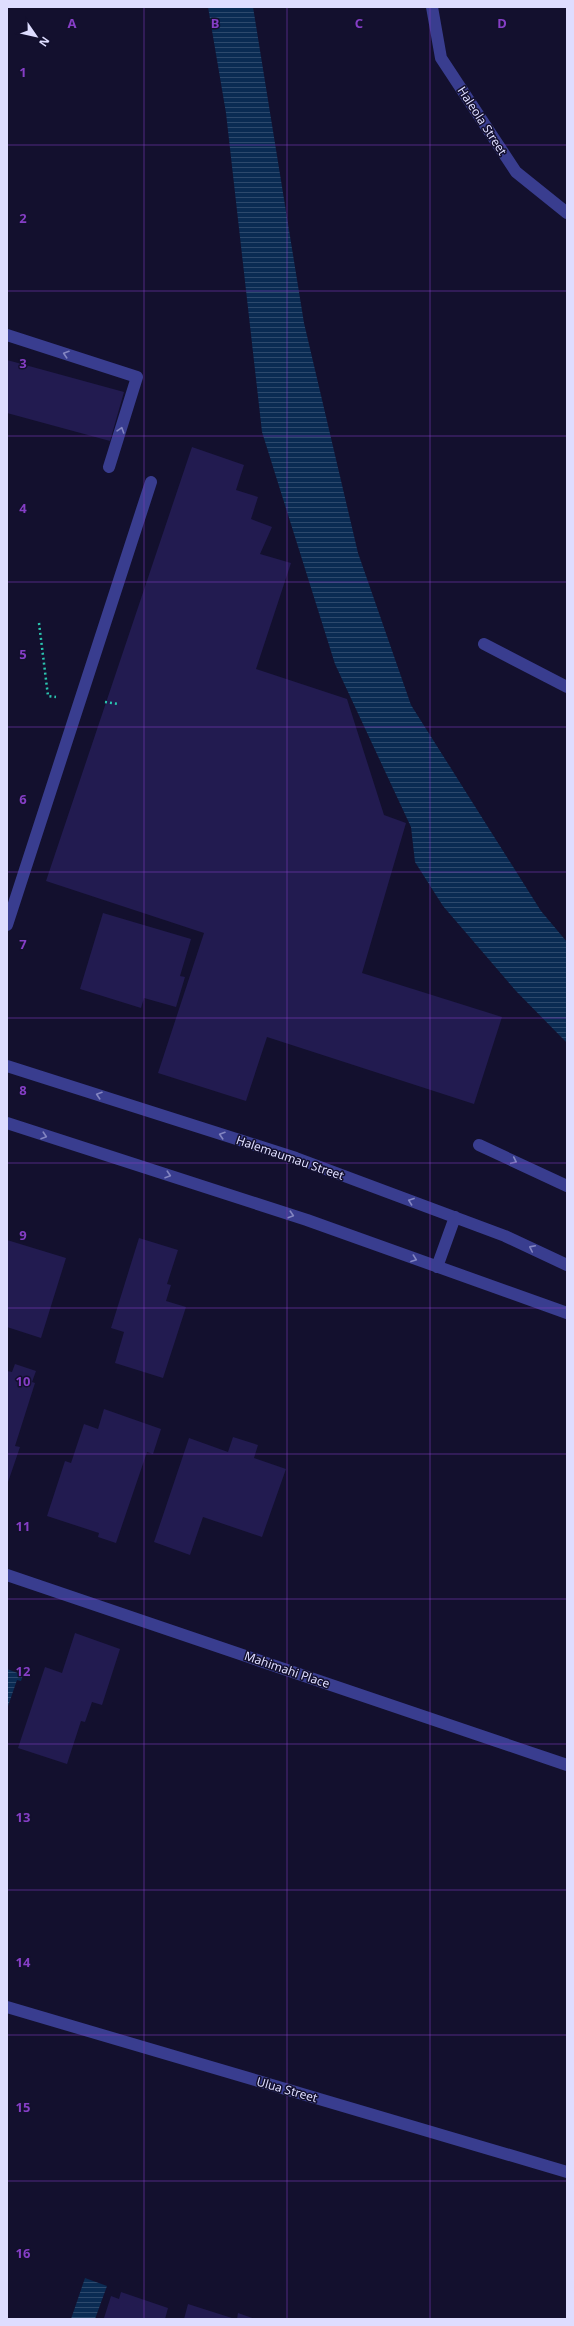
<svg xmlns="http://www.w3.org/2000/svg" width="574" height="2326" viewBox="0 0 574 2326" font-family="'Noto Sans',sans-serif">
  <defs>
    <pattern id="water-rules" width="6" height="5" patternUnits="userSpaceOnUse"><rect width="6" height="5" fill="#0a2b53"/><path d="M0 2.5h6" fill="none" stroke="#2d496d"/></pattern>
  </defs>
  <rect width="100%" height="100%" fill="#13102e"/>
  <path fill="url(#water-rules)" d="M208,7h45l51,316 54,230 53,152 130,206 26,31v101l-51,-52 -73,-85 -28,-44 -4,-35 -76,-163 -73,-232 -36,-319z
    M7,1669l16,6 -2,6 -4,-1 -10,29z
    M85,2278l22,8 -12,33h-24z"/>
  <path fill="#221b50" d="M7,360l117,32 -14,49 -103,-28z
    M192,447l52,18 -8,25 22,7 -7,22 21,8 -12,27 31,9 -35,106 91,30 37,116 22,8 -44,150 140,44 -28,87 -207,-67 -21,64 -88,-28 46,-140 -158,-52z
    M103,913l88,26 -11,37 5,1 -9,30 -32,-9 -3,10 -61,-19z
    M139,1238l39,12 -11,34 4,1 -5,16 20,6 -23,71 -48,-15 9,-31 -13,-4z
    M7,1240l59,18 -25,80 -34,-11z
    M15,1364l21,7 -4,11 3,1 -20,63 5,1 -13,38v-114l5,1z
    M104,1409l57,20 -8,25 -6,-2 -31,91 -18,-6 1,-4 -52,-17 18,-55 6,2 13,-39 14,5z
    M233,1437l25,8 -4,13 32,11 -24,68 -59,-20 -13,38 -36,-13 35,-104 39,14z
    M75,1633l45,16 -18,56 -10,-3 -7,20 -4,-1 -14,43 -49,-16 27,-81 17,6z
    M121,2292l47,16 -3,11 -61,-1 7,-22 8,3z
    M188,2304l47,15h-51z
    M238,2313l17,6h-18z"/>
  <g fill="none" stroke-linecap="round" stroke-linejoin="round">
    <path stroke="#2bc5af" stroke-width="2.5" stroke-dasharray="2 3" stroke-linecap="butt" d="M39,623l9,73 8,1
      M105,702l14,2"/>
    <path stroke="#393d8f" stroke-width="12" d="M432,7l9,51 75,114 51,41
      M7,335l130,42 -28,90
      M484,644l83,43
      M7,925l144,-443
      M7,1066l289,92 209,78 62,29
      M7,1123l300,97 260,93
      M479,1145l88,41
      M437,1267l18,-50
      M7,1575l560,190
      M7,2007l560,165"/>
  </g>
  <defs><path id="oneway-chevron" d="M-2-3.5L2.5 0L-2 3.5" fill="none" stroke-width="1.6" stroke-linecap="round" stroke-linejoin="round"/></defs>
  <g stroke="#8385c1">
    <use href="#oneway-chevron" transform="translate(66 354) rotate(-162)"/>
    <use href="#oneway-chevron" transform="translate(121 430) rotate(-72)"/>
    <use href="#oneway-chevron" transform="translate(99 1095) rotate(-162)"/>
    <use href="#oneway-chevron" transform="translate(222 1135) rotate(-162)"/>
    <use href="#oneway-chevron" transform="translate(44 1136) rotate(18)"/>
    <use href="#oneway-chevron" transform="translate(514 1161) rotate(25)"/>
    <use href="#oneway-chevron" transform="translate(168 1175) rotate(18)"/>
    <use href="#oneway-chevron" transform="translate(411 1201) rotate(-160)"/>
    <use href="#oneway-chevron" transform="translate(291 1215) rotate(18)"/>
    <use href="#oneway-chevron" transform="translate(532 1248) rotate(-154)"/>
    <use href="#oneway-chevron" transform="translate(414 1259) rotate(20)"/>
  </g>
  <path fill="none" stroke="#853ec5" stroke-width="1" stroke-opacity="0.55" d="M144,7v2312M287,7v2312M430,7v2312M7,145h560M7,291h560M7,436h560M7,582h560M7,727h560M7,872h560M7,1018h560M7,1163h560M7,1308h560M7,1454h560M7,1599h560M7,1744h560M7,1890h560M7,2035h560M7,2181h560"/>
  <g text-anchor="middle" stroke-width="3" stroke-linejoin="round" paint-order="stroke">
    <g font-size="12" fill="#deddff" stroke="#13102e">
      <text transform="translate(482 121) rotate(57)" y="4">Haleola Street</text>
      <text transform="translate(290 1158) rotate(19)" y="4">Halemaumau Street</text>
      <text transform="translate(287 1670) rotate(19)" y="4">Mahimahi Place</text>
      <text transform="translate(287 2090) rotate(16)" y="4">Ulua Street</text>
    </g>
  </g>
  <g font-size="13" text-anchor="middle" font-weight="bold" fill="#853ec5" stroke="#13102e" stroke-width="3" stroke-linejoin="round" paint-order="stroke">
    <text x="72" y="28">A</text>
    <text x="215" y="28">B</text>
    <text x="359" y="28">C</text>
    <text x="502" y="28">D</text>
    <text x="23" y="77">1</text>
    <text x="23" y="223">2</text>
    <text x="23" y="368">3</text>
    <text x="23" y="513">4</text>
    <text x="23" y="659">5</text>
    <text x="23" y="804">6</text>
    <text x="23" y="949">7</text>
    <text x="23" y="1095">8</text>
    <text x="23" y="1240">9</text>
    <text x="23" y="1386">10</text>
    <text x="23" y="1531">11</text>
    <text x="23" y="1676">12</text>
    <text x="23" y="1822">13</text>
    <text x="23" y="1967">14</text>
    <text x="23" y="2112">15</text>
    <text x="23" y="2258">16</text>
  </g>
  <rect width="574" height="2326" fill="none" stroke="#deddff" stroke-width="16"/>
  <g transform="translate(36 36) rotate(124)" stroke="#13102e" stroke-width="3" paint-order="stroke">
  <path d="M0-3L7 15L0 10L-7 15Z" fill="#deddff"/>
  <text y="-6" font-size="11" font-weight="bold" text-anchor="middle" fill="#deddff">N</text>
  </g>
</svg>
